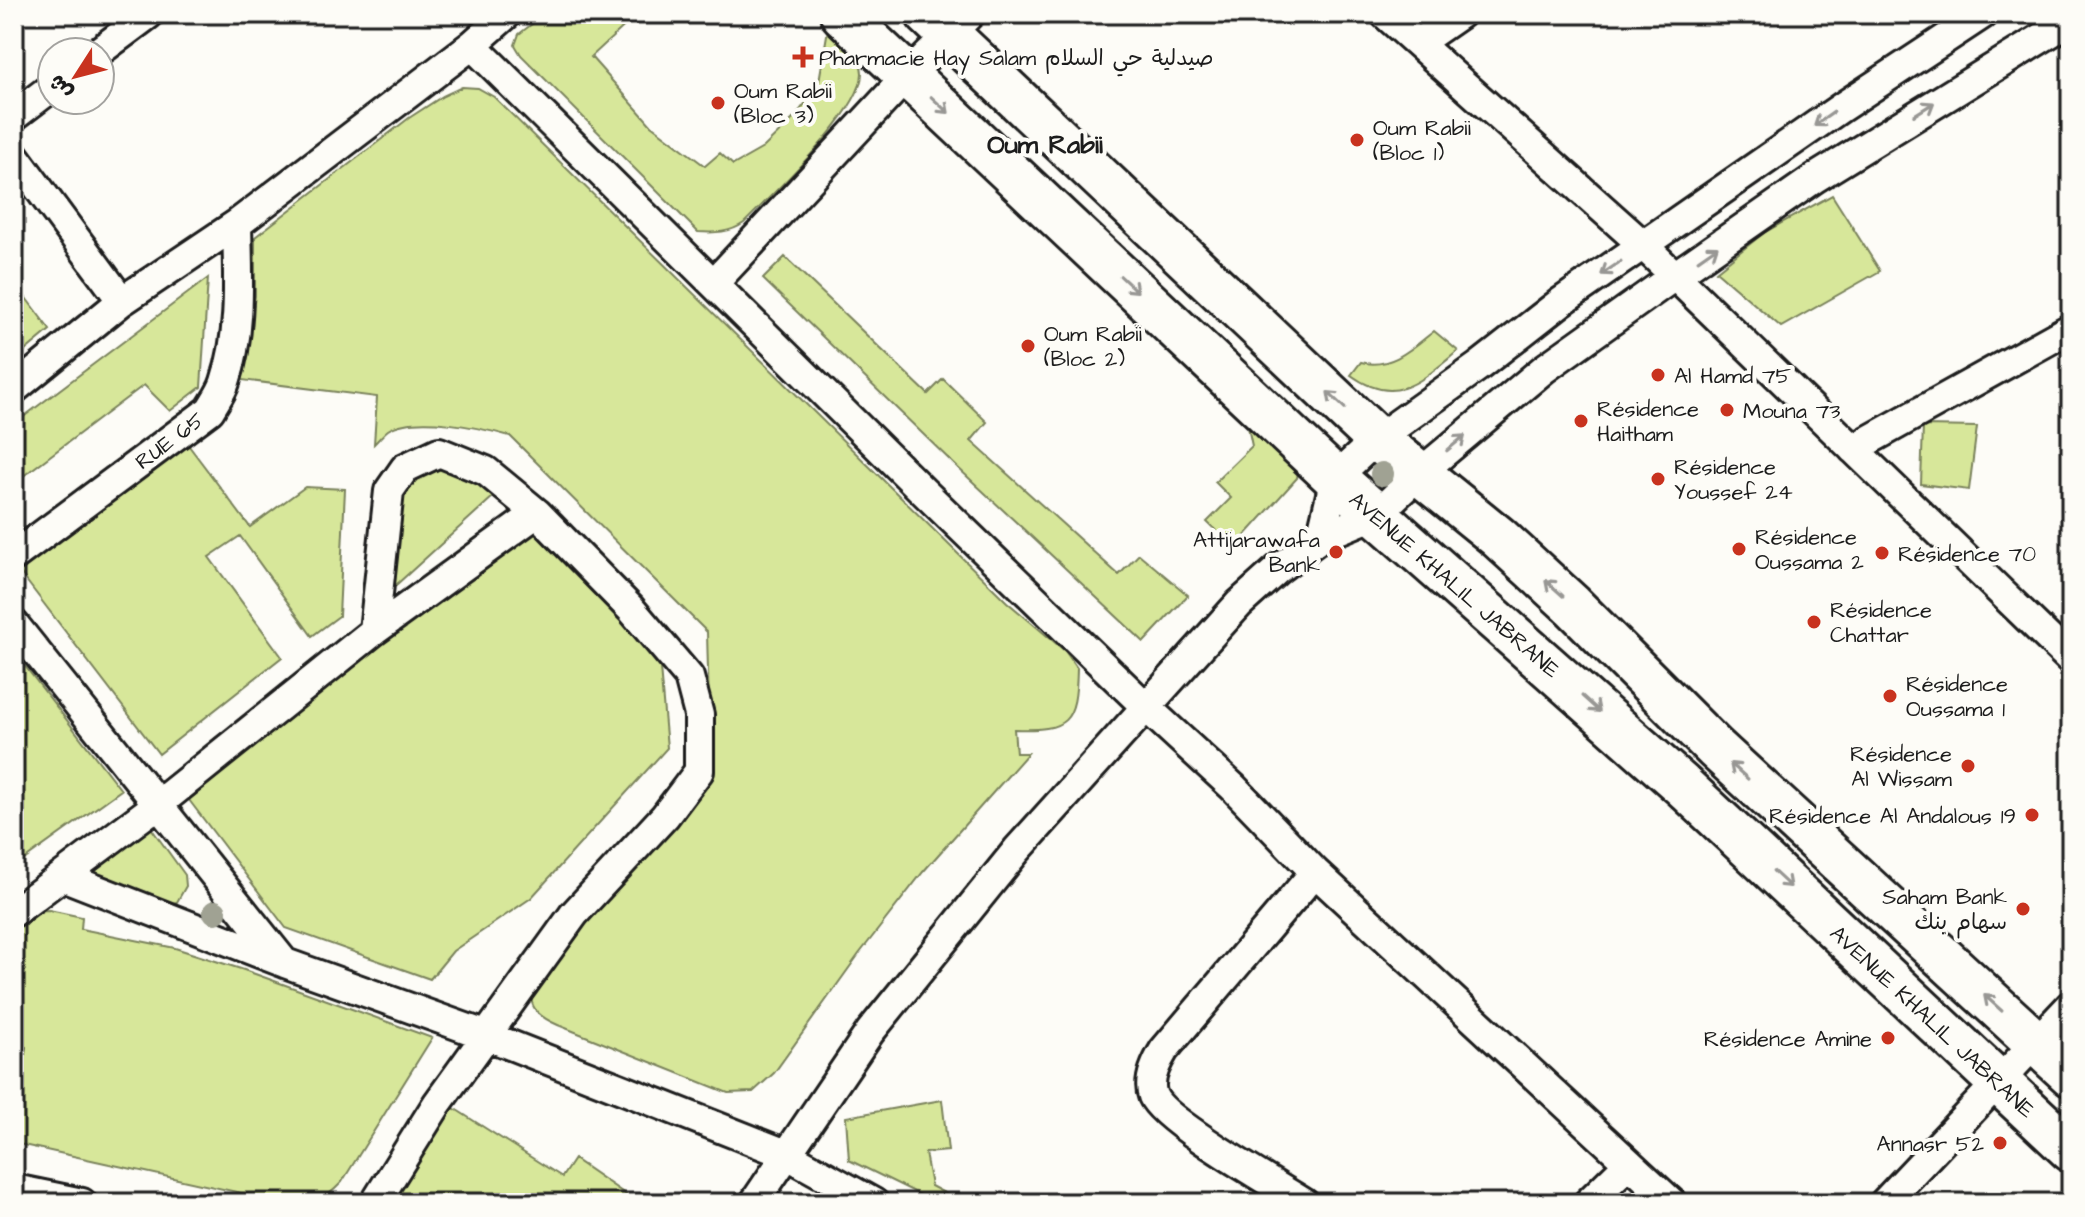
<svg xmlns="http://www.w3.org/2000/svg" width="2085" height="1217" viewBox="0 0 2085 1217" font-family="'Architects Daughter','Playpen Sans Arabic',sans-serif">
  <rect width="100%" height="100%" fill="#fdfcf7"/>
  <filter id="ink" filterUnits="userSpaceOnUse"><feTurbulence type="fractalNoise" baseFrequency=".0125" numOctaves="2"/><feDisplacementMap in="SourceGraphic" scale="16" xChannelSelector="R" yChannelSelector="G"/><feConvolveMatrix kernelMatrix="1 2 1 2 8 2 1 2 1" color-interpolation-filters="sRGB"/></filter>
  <g filter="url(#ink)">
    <path fill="#d7e79a" stroke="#7a825b" stroke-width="2" d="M545,14h84l4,4 -42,39 60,68 54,41 15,-13 13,12 30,-17 30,-29 25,-32 10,-58c12,11 34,26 34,44 0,39 -89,120 -118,150 -14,10 -29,10 -46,9l-177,-177 -6,-10 4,-11z
      M462,87l16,1 16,9 513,505 58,49 12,17c-1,55 -9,63 -63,61l2,24h12l-105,119 -64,82 -85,119 -21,19 -25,1 -170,-68c-14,-6 -30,-15 -26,-33l178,-244 -3,-116 -197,-196c-29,-8 -95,-23 -122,-6 -5,4 -10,10 -14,14l3,-47 -135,-17 13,-84v-59l154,-119 34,-22z
      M1832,195l48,76 -99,56 -65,-56 49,-39z
      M785,257l143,137 15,-15 44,43 -16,19 148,134 20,-21 49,41 -44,47 -188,-176 -193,-187z
      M208,278l-7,109 -31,24 -26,-26 -130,98v-59z
      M14,282l36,48 -36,30z
      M1434,331l24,20c-37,30 -62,57 -107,24l10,-13c29,8 52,-14 73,-31z
      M1244,408l55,60 -2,10 -63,70 -27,-26 24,-24 -16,-16 37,-36z
      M1923,426l54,1 -8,63 -48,-6z
      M186,442l64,85 55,-40 40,2 -6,127 -27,20 -72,-100 -31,21 73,100 -123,97 -140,-183 60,-49z
      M441,466l33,12 20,18 -98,89 -5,-7 8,-81 15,-21z
      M534,529l94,99 32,40 7,80 -136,150 -78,53 -23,28 -144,-51 -97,-128 173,-145z
      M14,652l107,138 -107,77z
      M149,825l36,50 1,11 -9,16 -8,2 -84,-33z
      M49,910l33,7 -1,12 94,19 69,22 188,68 -90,144c-20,21 -26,21 -55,21l-273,-60 12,-96 -12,-2v-120l18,-14z
      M942,1100l6,51 -23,2 6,33 32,17h-26l-88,-43 -3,-43z
      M449,1105l113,72 12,-18 64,44h-253z"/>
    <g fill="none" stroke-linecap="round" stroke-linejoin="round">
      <g stroke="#1c1c1c" stroke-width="34">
        <path id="street" d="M1385,14l258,231 428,415
          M1418,43l42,-29
          M472,45l451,446 223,216 87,80 82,85 357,331
          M98,52l51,-38
          M14,116l38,-29
          M14,155l108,146
          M714,283l194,-208 62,-61
          M14,389l108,-88 115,-77 235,-179 35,-31
          M1853,449l218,-121
          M1321,537l14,-59 42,-39 102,-73 82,-64 281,-195 141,-93
          M14,556l196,-146c5,-9 12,-18 15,-28 17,-50 13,-106 12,-158
          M14,624l269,337
          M374,631l15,-140 16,-23 34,-16 47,19 51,42 94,96 58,68 10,38v56l-34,45 -91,98 -137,190 -62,99
          M62,876l223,87 200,72 301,119 88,49
          M14,912l143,-107 217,-174 163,-118
          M14,1189l68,14
          M754,1203l116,-171 147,-182 222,-246 39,-35 43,-32 56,-23 43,-41 124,-104 129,-92 142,-99 256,-158
          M1304,1203c-28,-18 -140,-81 -151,-107 -6,-15 3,-33 11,-46l151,-178
          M1588,1203l41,-40
          M1884,1203l187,-198"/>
      </g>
      <g stroke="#1c1c1c" stroke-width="48">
        <path id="primary" d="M842,14l493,464 348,308 388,364
          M927,14l450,425 121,98 74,68 143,143 356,327"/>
      </g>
      <use href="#street" stroke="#fdfcf7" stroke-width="28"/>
      <use href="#primary" stroke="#fdfcf7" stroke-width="42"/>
    </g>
    <g fill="#a0a293">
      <circle cx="1382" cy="474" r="12"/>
      <circle cx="215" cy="912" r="12"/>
    </g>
    <defs><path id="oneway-shaft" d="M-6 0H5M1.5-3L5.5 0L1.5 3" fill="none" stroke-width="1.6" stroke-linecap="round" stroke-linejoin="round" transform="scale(2)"/></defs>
    <g stroke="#989794">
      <use href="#oneway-shaft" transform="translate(940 105) rotate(43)"/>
      <use href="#oneway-shaft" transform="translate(1924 109) rotate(-32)"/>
      <use href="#oneway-shaft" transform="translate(1824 119) rotate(145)"/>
      <use href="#oneway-shaft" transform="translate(1708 253) rotate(-35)"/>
      <use href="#oneway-shaft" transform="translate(1611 268) rotate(146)"/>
      <use href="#oneway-shaft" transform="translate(1129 284) rotate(43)"/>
      <use href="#oneway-shaft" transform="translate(1336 400) rotate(-137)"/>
      <use href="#oneway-shaft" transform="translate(1456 443) rotate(-40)"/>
      <use href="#oneway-shaft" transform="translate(1554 588) rotate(-138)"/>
      <use href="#oneway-shaft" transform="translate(1591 704) rotate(42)"/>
      <use href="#oneway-shaft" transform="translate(1739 771) rotate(-138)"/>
      <use href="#oneway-shaft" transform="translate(1782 879) rotate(43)"/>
      <use href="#oneway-shaft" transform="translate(1993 1003) rotate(-138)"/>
    </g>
  </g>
  <g fill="#c8321e" stroke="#fdfcf7" stroke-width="3">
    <path d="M799 45h8v8h8v8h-8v8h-8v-8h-8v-8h8z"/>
    <circle cx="718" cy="103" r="8"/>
    <circle cx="1357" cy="140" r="8"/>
    <circle cx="1028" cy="346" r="8"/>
    <circle cx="1658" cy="375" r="8"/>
    <circle cx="1727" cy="410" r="8"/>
    <circle cx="1581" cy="421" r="8"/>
    <circle cx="1658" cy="479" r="8"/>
    <circle cx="1739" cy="549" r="8"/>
    <circle cx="1336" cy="552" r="8"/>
    <circle cx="1882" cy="553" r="8"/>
    <circle cx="1814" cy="622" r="8"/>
    <circle cx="1890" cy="696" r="8"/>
    <circle cx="1968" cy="766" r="8"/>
    <circle cx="2032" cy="815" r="8"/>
    <circle cx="2023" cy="909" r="8"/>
    <circle cx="1888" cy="1038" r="8"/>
    <circle cx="2000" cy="1143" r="8"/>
  </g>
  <g text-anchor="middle" stroke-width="8" stroke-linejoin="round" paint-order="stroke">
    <g font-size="22" fill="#1c1c1c" stroke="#fdfcf7" text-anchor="start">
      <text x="819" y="65">Pharmacie Hay Salam صيدلية حي السلام</text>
      <text x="734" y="98">Oum Rabii<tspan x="734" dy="25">(Bloc 3)</tspan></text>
      <text x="1373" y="135">Oum Rabii<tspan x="1373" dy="25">(Bloc 1)</tspan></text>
      <text x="1044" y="341">Oum Rabii<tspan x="1044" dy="25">(Bloc 2)</tspan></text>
      <text x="1674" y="383">Al Hamd 75</text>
      <text x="1597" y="416">Résidence<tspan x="1597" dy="25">Haitham</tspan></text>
      <text x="1743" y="418">Mouna 73</text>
      <text x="1674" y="474">Résidence<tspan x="1674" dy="25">Youssef 24</tspan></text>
      <text x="1755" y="544">Résidence<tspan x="1755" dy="25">Oussama 2</tspan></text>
      <text x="1320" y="547" text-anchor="end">Attijarawafa<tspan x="1320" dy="25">Bank</tspan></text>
      <text x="1898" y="561">Résidence 70</text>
      <text x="1830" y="617">Résidence<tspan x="1830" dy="25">Chattar</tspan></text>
      <text x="1906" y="691">Résidence<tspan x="1906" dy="25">Oussama 1</tspan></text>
      <text x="1952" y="761" text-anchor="end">Résidence<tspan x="1952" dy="25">Al Wissam</tspan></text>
      <text x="2016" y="823" text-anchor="end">Résidence Al Andalous 19</text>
      <text x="2007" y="904" text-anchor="end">Saham Bank<tspan x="2007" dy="25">سهام بنك</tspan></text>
      <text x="1872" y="1046" text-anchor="end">Résidence Amine</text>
      <text x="1984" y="1151" text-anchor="end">Annasr 52</text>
    </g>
    <g font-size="22" fill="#1c1c1c" stroke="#fdfcf7">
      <text transform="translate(169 440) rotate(-37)" y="8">RUE 65</text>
      <text transform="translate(1455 584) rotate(41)" y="8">AVENUE KHALIL JABRANE</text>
      <text transform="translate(1933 1021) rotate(43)" y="8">AVENUE KHALIL JABRANE</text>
    </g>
    <g font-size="26" font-weight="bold" fill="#1c1c1c" stroke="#fdfcf7">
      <text x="1045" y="153">Oum Rabii</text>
    </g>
  </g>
  <rect width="2085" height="1217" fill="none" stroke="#fdfcf7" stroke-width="48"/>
  <rect x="24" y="24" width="2037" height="1169" fill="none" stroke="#1c1c1c" stroke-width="3" filter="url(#ink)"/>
  <g transform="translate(76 76) rotate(234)"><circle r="38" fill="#fdfcf7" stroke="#a3a29f" stroke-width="2"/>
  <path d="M0-6L14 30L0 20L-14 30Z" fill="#c8321e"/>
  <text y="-12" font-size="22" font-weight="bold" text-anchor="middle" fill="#1c1c1c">ش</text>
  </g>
</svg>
